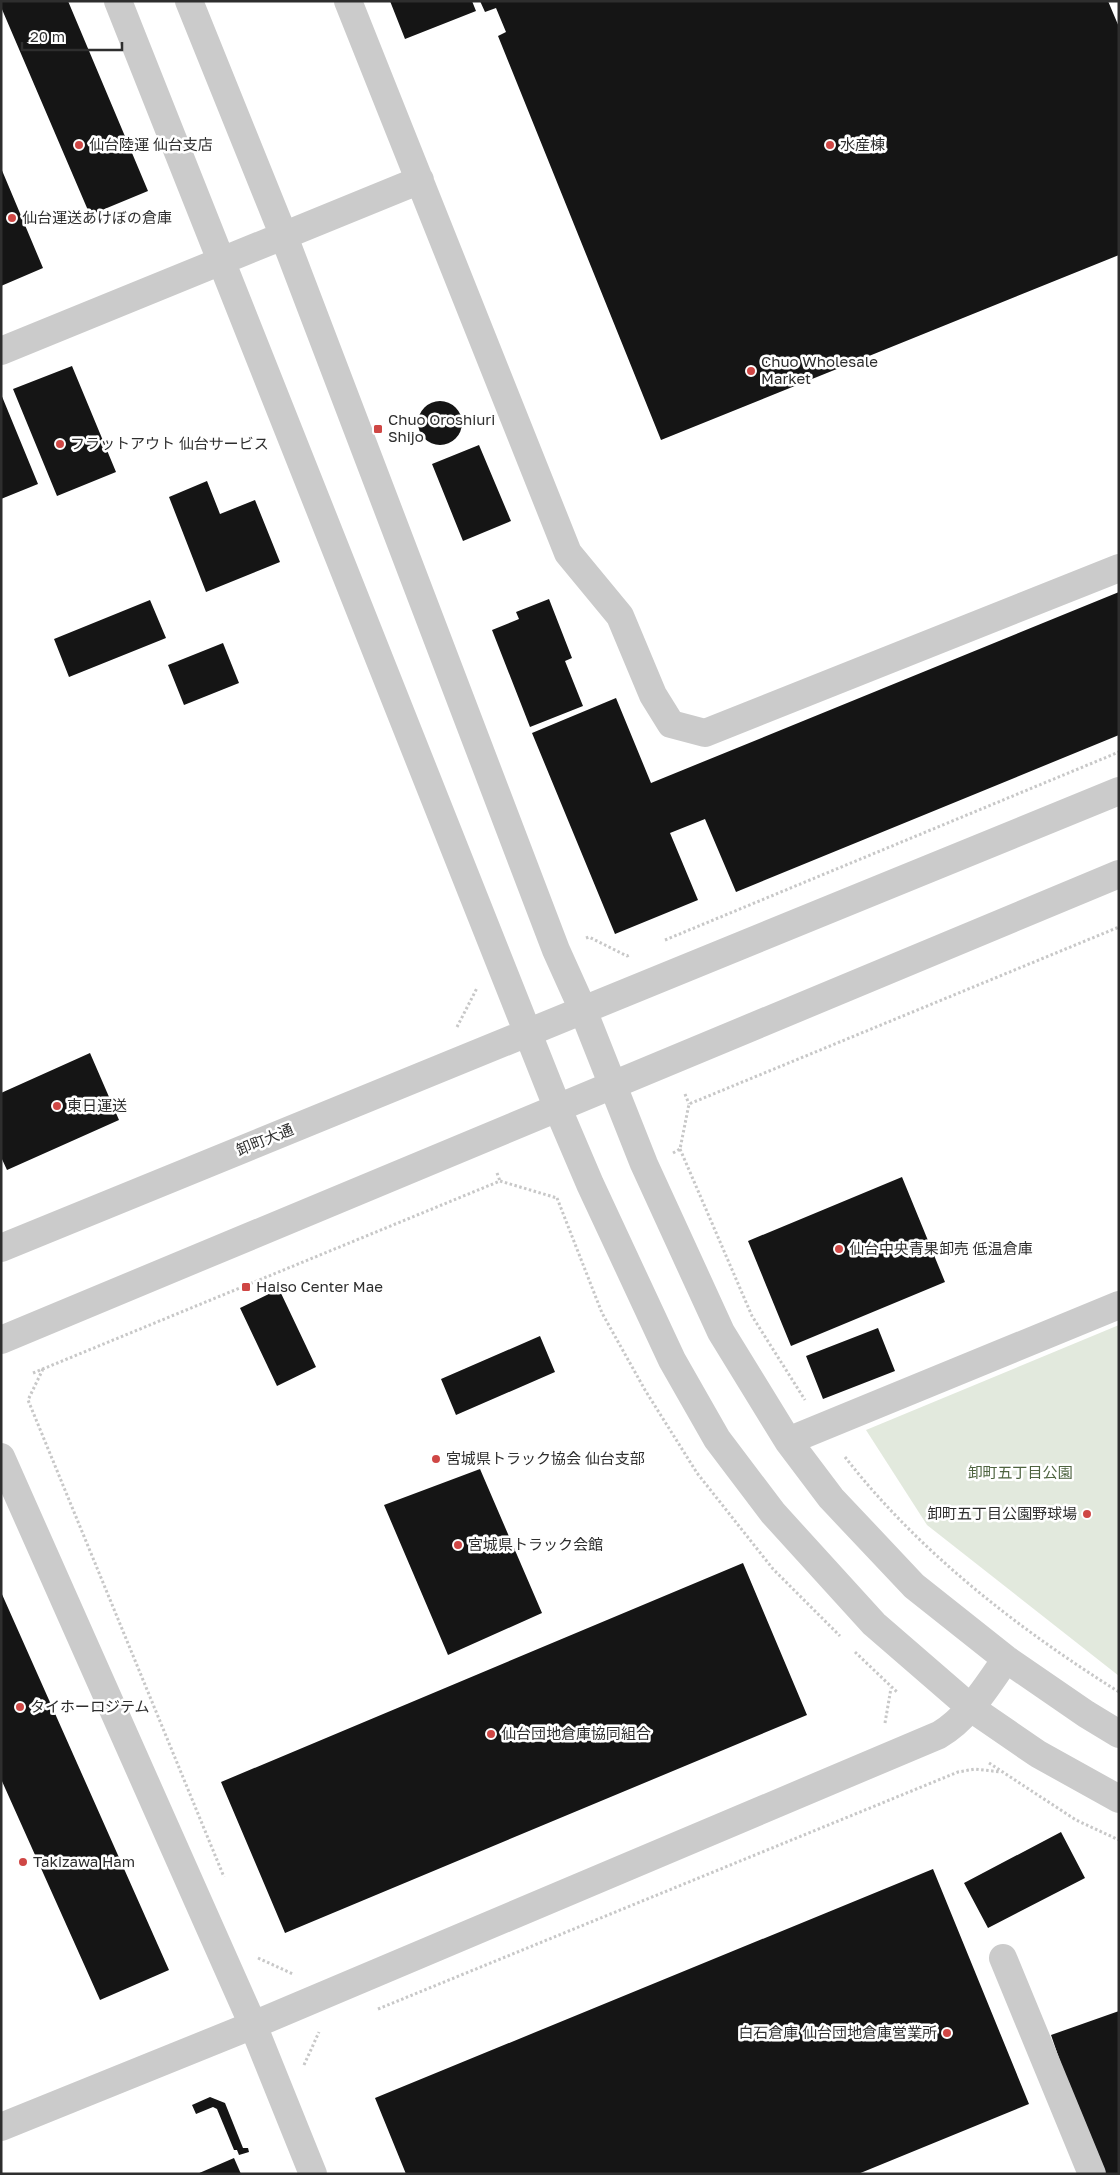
<svg xmlns="http://www.w3.org/2000/svg" width="1120" height="2175" viewBox="0 0 1120 2175" font-family="'Golos Text','Noto Sans JP',sans-serif">
  <rect width="100%" height="100%" fill="#fff"/>
  <path fill="#e2e9dd" d="M1119,1325v351l-192,-151 -61,-95z"/>
  <path fill="#151515" d="M1,1h67l80,190 -58,24 -89,-208z
    M390,1h82l4,10 -71,28z
    M480,1h628l11,26v228l-458,185 -163,-404 8,-4 -10,-24 -11,4z
    M1,168l42,100 -42,18z
    M72,366l44,106 -59,24 -44,-107z
    M1,394l37,90 -37,15z
    M418 423a22 22 0 1 1 44 0a22 22 0 1 1-44 0Z
    M479,445l32,76 -48,20 -31,-77z
    M207,481l13,33 35,-14 25,62 -74,30 -37,-95z
    M1119,592v143l-383,157 -31,-73 -35,14 28,67 -83,34 -83,-201 84,-35 35,85z
    M549,599l23,59 -7,3 18,45 -53,21 -38,-97 27,-11 -3,-7z
    M150,600l16,38 -97,39 -15,-38z
    M223,643l16,40 -55,22 -16,-40z
    M90,1053l29,67 -112,50 -6,-13v-64z
    M902,1177l43,105 -154,64 -43,-105z
    M279,1289l37,78 -39,19 -37,-78z
    M878,1328l17,43 -72,28 -17,-43z
    M540,1336l15,36 -99,43 -15,-36z
    M480,1469l62,144 -94,42 -64,-150z
    M743,1563l64,152 -522,218 -64,-151z
    M1,1592l168,378 -69,30 -99,-221z
    M1061,1832l24,46 -97,50 -24,-45z
    M933,1869l96,235 -171,70h-452l-31,-76z
    M1119,2011v163h-20l-48,-139z
    M210,2097l15,6 18,45h5l1,4 -10,3 -2,-5h-3l-17,-41 -4,-2 -17,7 -4,-9z
    M234,2158l7,16h-44z"/>
  <g fill="none" stroke-linecap="round" stroke-linejoin="round">
    <path stroke="#c8c8c8" stroke-width="3" stroke-dasharray="2.5 2.5" stroke-linecap="butt" d="M586,938l3,-1 38,19 2,-1
      M665,940l454,-188
      M457,1027l20,-39
      M685,1094l4,10
      M680,1149l72,167 53,84
      M673,1153l7,-4 9,-45 430,-177
      M497,1173l3,8
      M557,1198l45,115 43,77 52,83 76,96 67,67
      M43,1369l-15,31 196,477
      M33,1373l467,-192 57,17
      M845,1457c74,95 172,171 274,235
      M855,1652l42,40
      M885,1723l6,-35
      M989,1763l87,57 43,20
      M258,1958l35,16
      M378,2009l580,-237 17,-3 26,3
      M304,2065l15,-33"/>
    <path stroke="#cbcbcb" stroke-width="28" d="M118,1l440,1108 32,75 82,176 45,79 56,74 101,111 97,84 67,46 81,45
      M189,1l94,233 273,716 27,60 61,154 77,168 67,109 43,57 83,88 92,73 80,55 33,20
      M348,1l220,552 52,63 33,79 18,29 34,9 414,-165
      M1,351l419,-171
      M1,1248l1118,-457
      M1,1340l1118,-466
      M788,1441l331,-136
      M1,1457l252,568 60,149
      M1003,1958l89,216
      M1,2127l252,-102 686,-290c29,-17 48,-49 67,-76"/>
  </g>
  <g fill="#cf4745" stroke="#fff" stroke-width="2">
    <circle cx="79" cy="145" r="5"/>
    <circle cx="830" cy="145" r="5"/>
    <circle cx="12" cy="218" r="5"/>
    <circle cx="751" cy="371" r="5"/>
    <rect x="373" y="424" width="10" height="10" rx="2.5"/>
    <circle cx="60" cy="444" r="5"/>
    <circle cx="57" cy="1106" r="5"/>
    <circle cx="839" cy="1249" r="5"/>
    <rect x="241" y="1282" width="10" height="10" rx="2.5"/>
    <circle cx="436" cy="1459" r="5"/>
    <circle cx="1087" cy="1514" r="5"/>
    <circle cx="458" cy="1545" r="5"/>
    <circle cx="20" cy="1707" r="5"/>
    <circle cx="491" cy="1734" r="5"/>
    <circle cx="23" cy="1862" r="5"/>
    <circle cx="947" cy="2033" r="5"/>
  </g>
  <g text-anchor="middle" stroke-width="5" stroke-linejoin="round" paint-order="stroke">
    <g font-size="15" fill="#2e2e2e" stroke="#fff" text-anchor="start">
      <text x="89" y="150">仙台陸運 仙台支店</text>
      <text x="840" y="150">水産棟</text>
      <text x="22" y="223">仙台運送あけぼの倉庫</text>
      <text x="761" y="367">Chuo Wholesale<tspan x="761" dy="17">Market</tspan></text>
      <text x="388" y="425">Chuo Oroshiuri<tspan x="388" dy="17">Shijo</tspan></text>
      <text x="70" y="449">フラットアウト 仙台サービス</text>
      <text x="67" y="1111">東日運送</text>
      <text x="849" y="1254">仙台中央青果卸売 低温倉庫</text>
      <text x="256" y="1292">Haiso Center Mae</text>
      <text x="446" y="1464">宮城県トラック協会 仙台支部</text>
      <text x="1077" y="1519" text-anchor="end">卸町五丁目公園野球場</text>
      <text x="468" y="1550">宮城県トラック会館</text>
      <text x="30" y="1712">タイホーロジテム</text>
      <text x="501" y="1739">仙台団地倉庫協同組合</text>
      <text x="33" y="1867">Takizawa Ham</text>
      <text x="937" y="2038" text-anchor="end">白石倉庫 仙台団地倉庫営業所</text>
    </g>
    <g font-size="15" fill="#2e2e2e" stroke="#fff">
      <text transform="translate(265 1140) rotate(-22)" y="5">卸町大通</text>
    </g>
    <g font-size="15" fill="#4e6440" stroke="#fff">
      <text x="1020" y="1478">卸町五丁目公園</text>
    </g>
  </g>
  <rect width="1120" height="2175" fill="none" stroke="#2e2e2e" stroke-width="5"/>
  <path d="M22 42v8h100v-8" fill="none" stroke="#2e2e2e" stroke-width="2.5"/>
  <text x="30" y="42" font-size="15" fill="#2e2e2e" stroke="#ffffff" stroke-width="4" paint-order="stroke">20 m</text>
</svg>
